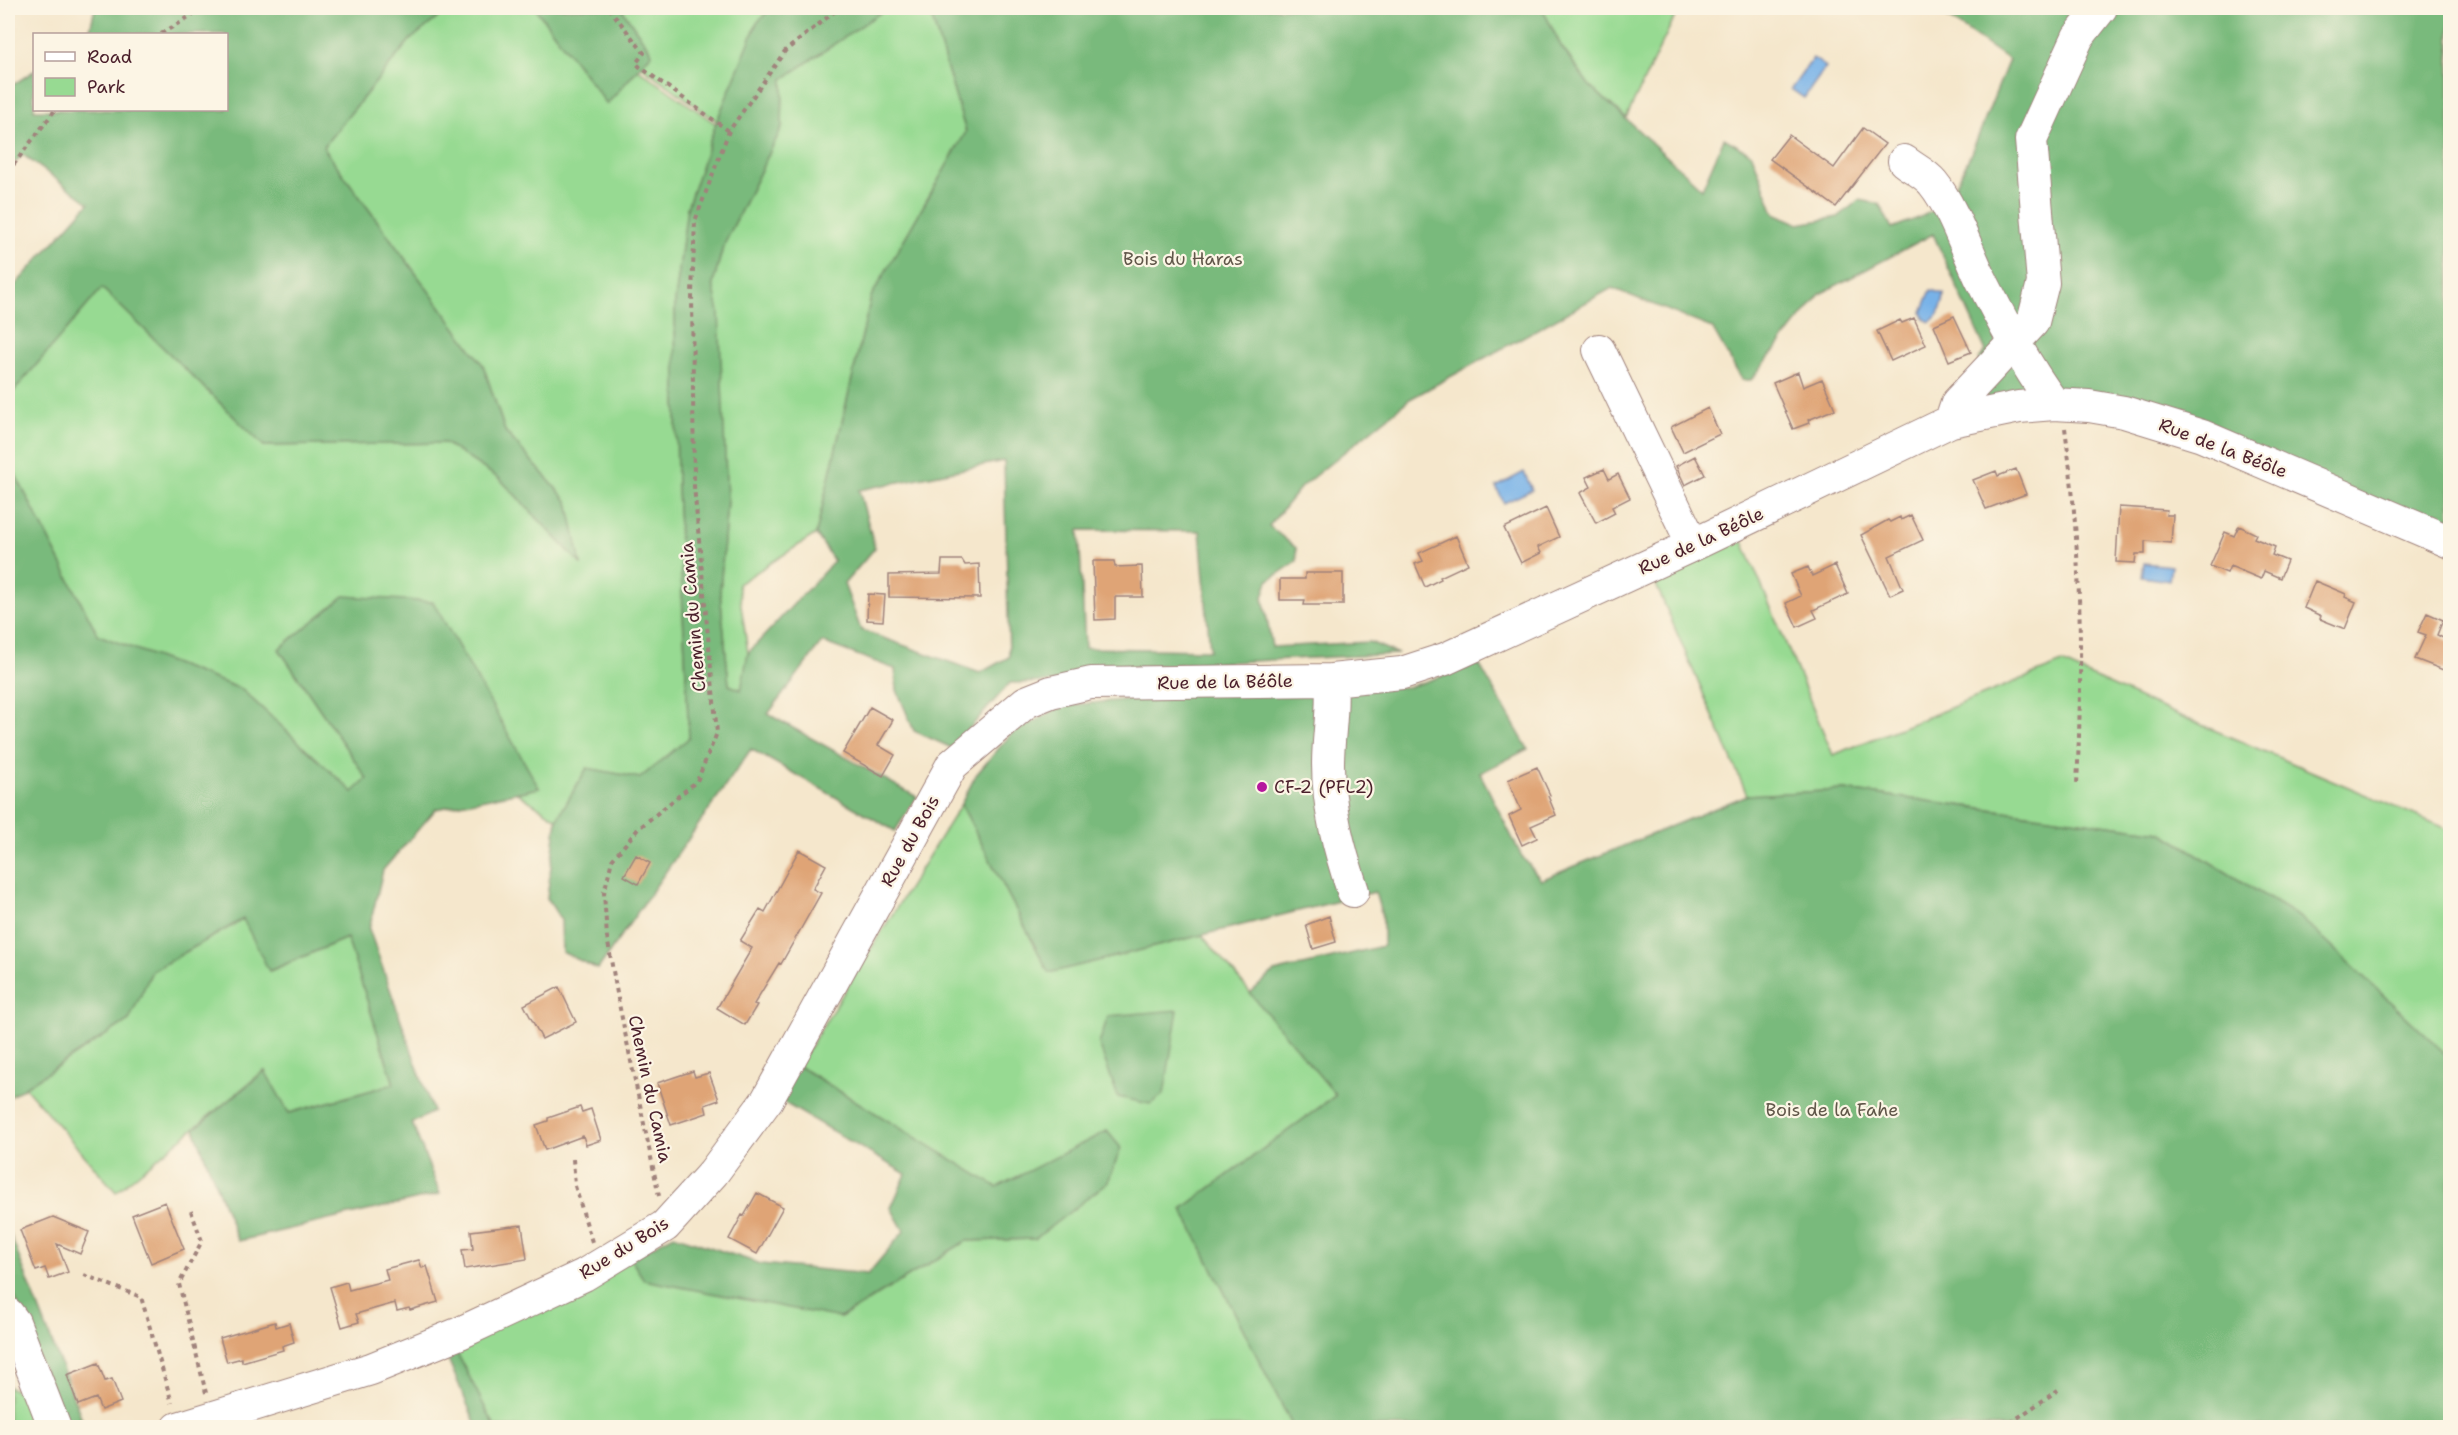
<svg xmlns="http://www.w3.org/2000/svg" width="2458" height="1435" viewBox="0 0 2458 1435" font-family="'Shantell Sans',sans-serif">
  <rect width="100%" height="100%" fill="#fcf5e5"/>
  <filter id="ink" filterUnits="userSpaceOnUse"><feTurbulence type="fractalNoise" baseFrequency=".0167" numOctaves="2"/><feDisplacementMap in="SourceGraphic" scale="12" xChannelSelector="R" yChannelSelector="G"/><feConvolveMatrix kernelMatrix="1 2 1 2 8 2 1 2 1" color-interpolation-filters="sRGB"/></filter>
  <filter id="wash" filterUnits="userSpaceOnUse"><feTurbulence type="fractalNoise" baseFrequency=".008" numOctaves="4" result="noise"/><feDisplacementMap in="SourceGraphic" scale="24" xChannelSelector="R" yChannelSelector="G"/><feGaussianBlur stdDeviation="1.35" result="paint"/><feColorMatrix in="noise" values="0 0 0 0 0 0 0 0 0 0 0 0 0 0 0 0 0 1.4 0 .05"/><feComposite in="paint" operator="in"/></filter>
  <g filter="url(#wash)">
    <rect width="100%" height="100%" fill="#f5e7cc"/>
    <path fill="#97da92" stroke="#707c5e" stroke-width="1.5" d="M450,8h85l72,96 31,-35 78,55 -29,84 -12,94 2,184 12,252 -49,40 -53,-10 -30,51 -40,-26 22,-5 -260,-139 88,130 -14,14 -112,-104 -143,-54 -90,-175v-62l94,-110 162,158 181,-3 55,36 80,84 -12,-61 -63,-71 -22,-66 -160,-218 87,-107z
      M621,8h150l-14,16 -40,97 -76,-55 11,-13z
      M887,8h42l37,124 -95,165 -55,237 -78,50 10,69 -6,37 -13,-5 -9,-93 7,-92 -14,-216 10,-37 59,-120 1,-48z
      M1542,8h137l-53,110 -37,-33 -28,-39z
      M1738,530l95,225 229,-92 95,43 293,124v228l-149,-140 -140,-86 -316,-42 -98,5 -96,-222z
      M961,804l88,169 153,-38 134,160 -154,114 111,218h-798l-41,-80 176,-89 211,60 125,-77 69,-2 72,-108 -110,57 -199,-122z
      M244,919l26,52 77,-33 47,146 -105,29 -25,-42 -148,121 -91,-105 104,-67 23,-49z
      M8,1386l35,22 8,19h-43z"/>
    <path fill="#79ba7c" stroke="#626c54" stroke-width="1.5" fill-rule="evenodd" d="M95,8h355l-40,32 -87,107 160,218 22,66 63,71 13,62 -81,-85 -55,-36 -181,3 -162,-158 -94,110v-105l81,-90 -66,-48 -15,14v-81l26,-17v39h192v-76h-137z
      M535,8h86l31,45 -45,51z
      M771,8h116l-104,71 -1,48 -59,120 -10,37 6,28 8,188 -7,92 9,93 12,5 7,-37 86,-92 -18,-27 55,-237 95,-165 -37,-124h613l19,38 28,39 113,104 22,-51 28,16 22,59 25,11 39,-7 21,-17 20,4 13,24c18,-7 35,-12 50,-24 20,-18 54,-114 67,-144l-75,-52h516v520l-340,-131 -66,-13 -60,22 -5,-47 7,-8 -53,-117 -113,60 -69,86h-9l-30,-52 -100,-40 -202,111 -109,88 -32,39 27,22 1,13 -29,20 -5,16 9,50 98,-5 28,12 -317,15 -21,13 -50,1 -58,65 -38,-17 -17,-41 -2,-21 -73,-27 -54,72 149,83 -22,34 -144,-82 -153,220 -36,-17 -1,-32 -14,-22 10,-79 30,-51 53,10 49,-40 -12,-252 -2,-184 12,-94 29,-85 41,-100zM1004,461l5,196 -29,16 -119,-43 -17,-46 31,-36 -16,-58zM1079,530l121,1 10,119 -125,-2z
      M8,460l90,175 143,54 112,103 14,-13 -88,-130 65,-53 89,6 106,186 -103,21 -53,61 -14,59 64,183 -21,11 28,71 -202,47 -44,-112 71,-58 24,42 105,-29 -47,-146 -78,33 -26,-52 -91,52 -23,49 -121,78z
      M1479,664l49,85 -48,24 41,82 20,25 206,-85 98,-5 316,42 140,86 149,140v369h-1157l-111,-218 154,-114 -86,-102 24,-21 109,-26v-26l-8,-28 -326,81 -88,-169 15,-29 35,-41 51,-28 149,-15 198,-4z
      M1178,1010l-14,84 -14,10 -32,-7 -19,-53 9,-28z
      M798,1066l199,121 110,-56 14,17 -13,34 -73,57 -69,2 -126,77 -196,-38 -14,-22 44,-23 87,29 107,10 36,-43 -13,-23 15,-34 -130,-76z
      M8,1229l77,198h-19l-58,-147z
      M454,1347l41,80h-18l-32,-75z"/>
    <path fill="#78b2e8" stroke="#61688a" stroke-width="1.5" d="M1813,58l13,9 -22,31 -13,-9z
      M1931,290l13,4c0,10 -5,22 -14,28l-6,-3 -2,-7z
      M1524,472l8,18 -28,13 -8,-16z
      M2144,563l27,3 -2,15 -27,-4z"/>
    <g id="blocks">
      <path fill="#dfa476" d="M1863,128l22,16 -49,63 -66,-48 19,-24 45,33z
        M1954,316l17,36 -22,9 -15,-36z
        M1914,318l12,27 -35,16 -14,-30 23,-11 2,3z
        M1798,372l5,15 19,-8 13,30 -27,11 1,3 -16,6 -20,-46z
        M1708,408l12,26 -37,18 -12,-25z
        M1695,456l10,19 -20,10 -9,-19z
        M1604,469l5,10 9,-5 12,24 -18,9 3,6 -19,10 -16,-30 11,-6 -5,-10z
        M2016,469l10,25 -40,15 -13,-29 23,-9 2,5z
        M2119,507l48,3 -1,5h7l-2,28 -26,-2v13h-9l-1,9 -19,-1z
        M1546,508l13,29 -21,10 3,6 -20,10 -17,-35z
        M1911,515l12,25 -34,16 14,33 -13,6 -29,-60 27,-15 2,2 10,-5 1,3z
        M2239,526l17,8 -2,4 21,9 -3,8 15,6 -7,17 -16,-7 -3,8 -31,-13 -3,7 -17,-7 15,-34 9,4z
        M1456,536l12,28 -28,13 1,2 -16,8 -10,-23 8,-3 -4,-8z
        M942,560h20l3,5 14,-1 1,34 -91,-1v-22l52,-1z
        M1093,561h21l1,6 27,-1 1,31h-28v22l-20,1z
        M1835,565l13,29 -35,16 4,8 -20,9 -11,-24 15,-7 -10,-22 17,-7 4,9z
        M1305,573h38v32h-39l1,-5h-25v-21h25z
        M2315,581l31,13 -1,3 11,5 -11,27 -25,-10 1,-3 -17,-8z
        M868,594l17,1 -2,26 -16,-1z
        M2427,613l16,7 -6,15 14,7v31l-36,-14 11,-24 -8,-3z
        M870,707l23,13 -15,25 17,10 -12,21 -40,-23z
        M1537,767l13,28 -2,1 8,19 -25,11 6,12 -15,7 -13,-29 12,-6 -13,-30z
        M799,850l27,15 -13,24 8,4 -40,71 -2,-1 -25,41 3,1 -12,20 -28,-17 35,-60 -12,-7 20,-32 5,3z
        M636,855l14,8 -12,21 -14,-8z
        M1329,916l7,26 -23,7 -7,-24z
        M559,987l17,35 -34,17 -18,-34z
        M693,1071l2,6 14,-4 10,27 -14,5 2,8 -36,12 -14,-42z
        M580,1107l2,5 9,-3 10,31 -15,5 -3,-9 -38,14 -9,-25 12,-4v-3z
        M757,1193l26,14 -26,47 -28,-15 13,-24 2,1z
        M165,1202l19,47 -33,14 -19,-48z
        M53,1217l36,15 -9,22 -23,-10 11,28 -19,7 -4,-11 -9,3 -16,-41z
        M522,1225l5,34 -62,10 -3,-19 11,-1 -2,-18z
        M419,1260l3,8 5,-2 11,36 -28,8 -1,-2 -12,3 -2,-8 -39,11 3,8 -17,5 -12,-40 17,-5 2,8 39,-10 -3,-11z
        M275,1322l1,5 13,-4 5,19 -12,4 1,4 -41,12v-4l-15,4 -7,-24z
        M98,1363l7,18 7,-2 9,23 -20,8 -5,-12 -18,7 -11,-30z"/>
    </g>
  </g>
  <g filter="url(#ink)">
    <use href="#blocks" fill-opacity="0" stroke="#a0837c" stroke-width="1.5"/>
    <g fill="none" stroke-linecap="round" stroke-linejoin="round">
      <g stroke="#a0837c" stroke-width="34">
        <path id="minor" d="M1904,161c9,7 22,13 29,22 19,23 34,67 47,94 22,44 45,88 74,127
          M1599,350l94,195
          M1951,421l6,-18 76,-81 10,-39 -12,-143 47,-103 23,-29
          M1331,680c3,31 -3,54 -3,84 0,44 11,85 25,127
          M8,1314l6,8 41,106
          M178,1428l193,-59 89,-36 124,-58 81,-49 48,-53 54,-73 185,-335 74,-63 25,-10 40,-9 240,-3 71,-7 43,-14 248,-114 258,-124 68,-14 35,-3 35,2 35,6 78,24 248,106"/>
      </g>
      <path stroke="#a0837c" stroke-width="4" stroke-dasharray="4.5 4.5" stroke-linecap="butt" d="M609,8l35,45 -8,10 4,4 89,64
        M161,34l31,-19 6,-7
        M8,172l47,-62
        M2065,428c16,119 18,236 12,356
        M573,1159l2,27 17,56
        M659,1196l-41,-197 -11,-62 -3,-44 8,-33 26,-31 59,-48 20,-48 -23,-247 -2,-193 3,-72 34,-90 56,-80 54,-43
        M191,1211l11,30 -23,43 27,109
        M84,1275l57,22 31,106
        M2003,1428l55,-38"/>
      <use href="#minor" stroke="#fff" stroke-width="32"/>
    </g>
  </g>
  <circle fill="#b5179e" stroke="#fcf5e5" stroke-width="2" cx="1262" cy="787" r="6"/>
  <g text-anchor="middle" stroke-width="4.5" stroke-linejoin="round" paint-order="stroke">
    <g font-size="18" fill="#61574a" stroke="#fcf5e5">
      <text x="1183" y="265">Bois du Haras</text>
      <text x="1832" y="1116">Bois de la Fahe</text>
    </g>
    <g font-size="18" fill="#4a1f2b" stroke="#fcf5e5">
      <text transform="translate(2223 448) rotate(21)" y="6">Rue de la Béôle</text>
      <text transform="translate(1701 541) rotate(-25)" y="6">Rue de la Béôle</text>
      <text transform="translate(693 617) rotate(-95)" y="6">Chemin du Camia</text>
      <text transform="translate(1225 682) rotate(-1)" y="6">Rue de la Béôle</text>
      <text transform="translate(910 841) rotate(-61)" y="6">Rue du Bois</text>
      <text transform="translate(650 1089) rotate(78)" y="6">Chemin du Camia</text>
      <text transform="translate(624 1248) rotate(-32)" y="6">Rue du Bois</text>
    </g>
    <g font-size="18" fill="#4a1f2b" stroke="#fcf5e5" text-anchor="start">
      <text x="1274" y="793">CF-2 (PFL2)</text>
    </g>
  </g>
  <rect width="2458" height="1435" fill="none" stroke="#fcf5e5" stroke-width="30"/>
  <rect x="33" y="33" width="195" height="78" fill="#fcf5e5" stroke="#b59f9b" stroke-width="1.5"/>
  <rect x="45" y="52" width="30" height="9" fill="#ffffff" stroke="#b59f9b" stroke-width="1.5"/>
  <text x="87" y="63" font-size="18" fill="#4a1f2b">Road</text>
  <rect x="45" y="78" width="30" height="18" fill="#97da92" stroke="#b59f9b" stroke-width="1.5"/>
  <text x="87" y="93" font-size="18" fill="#4a1f2b">Park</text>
</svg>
